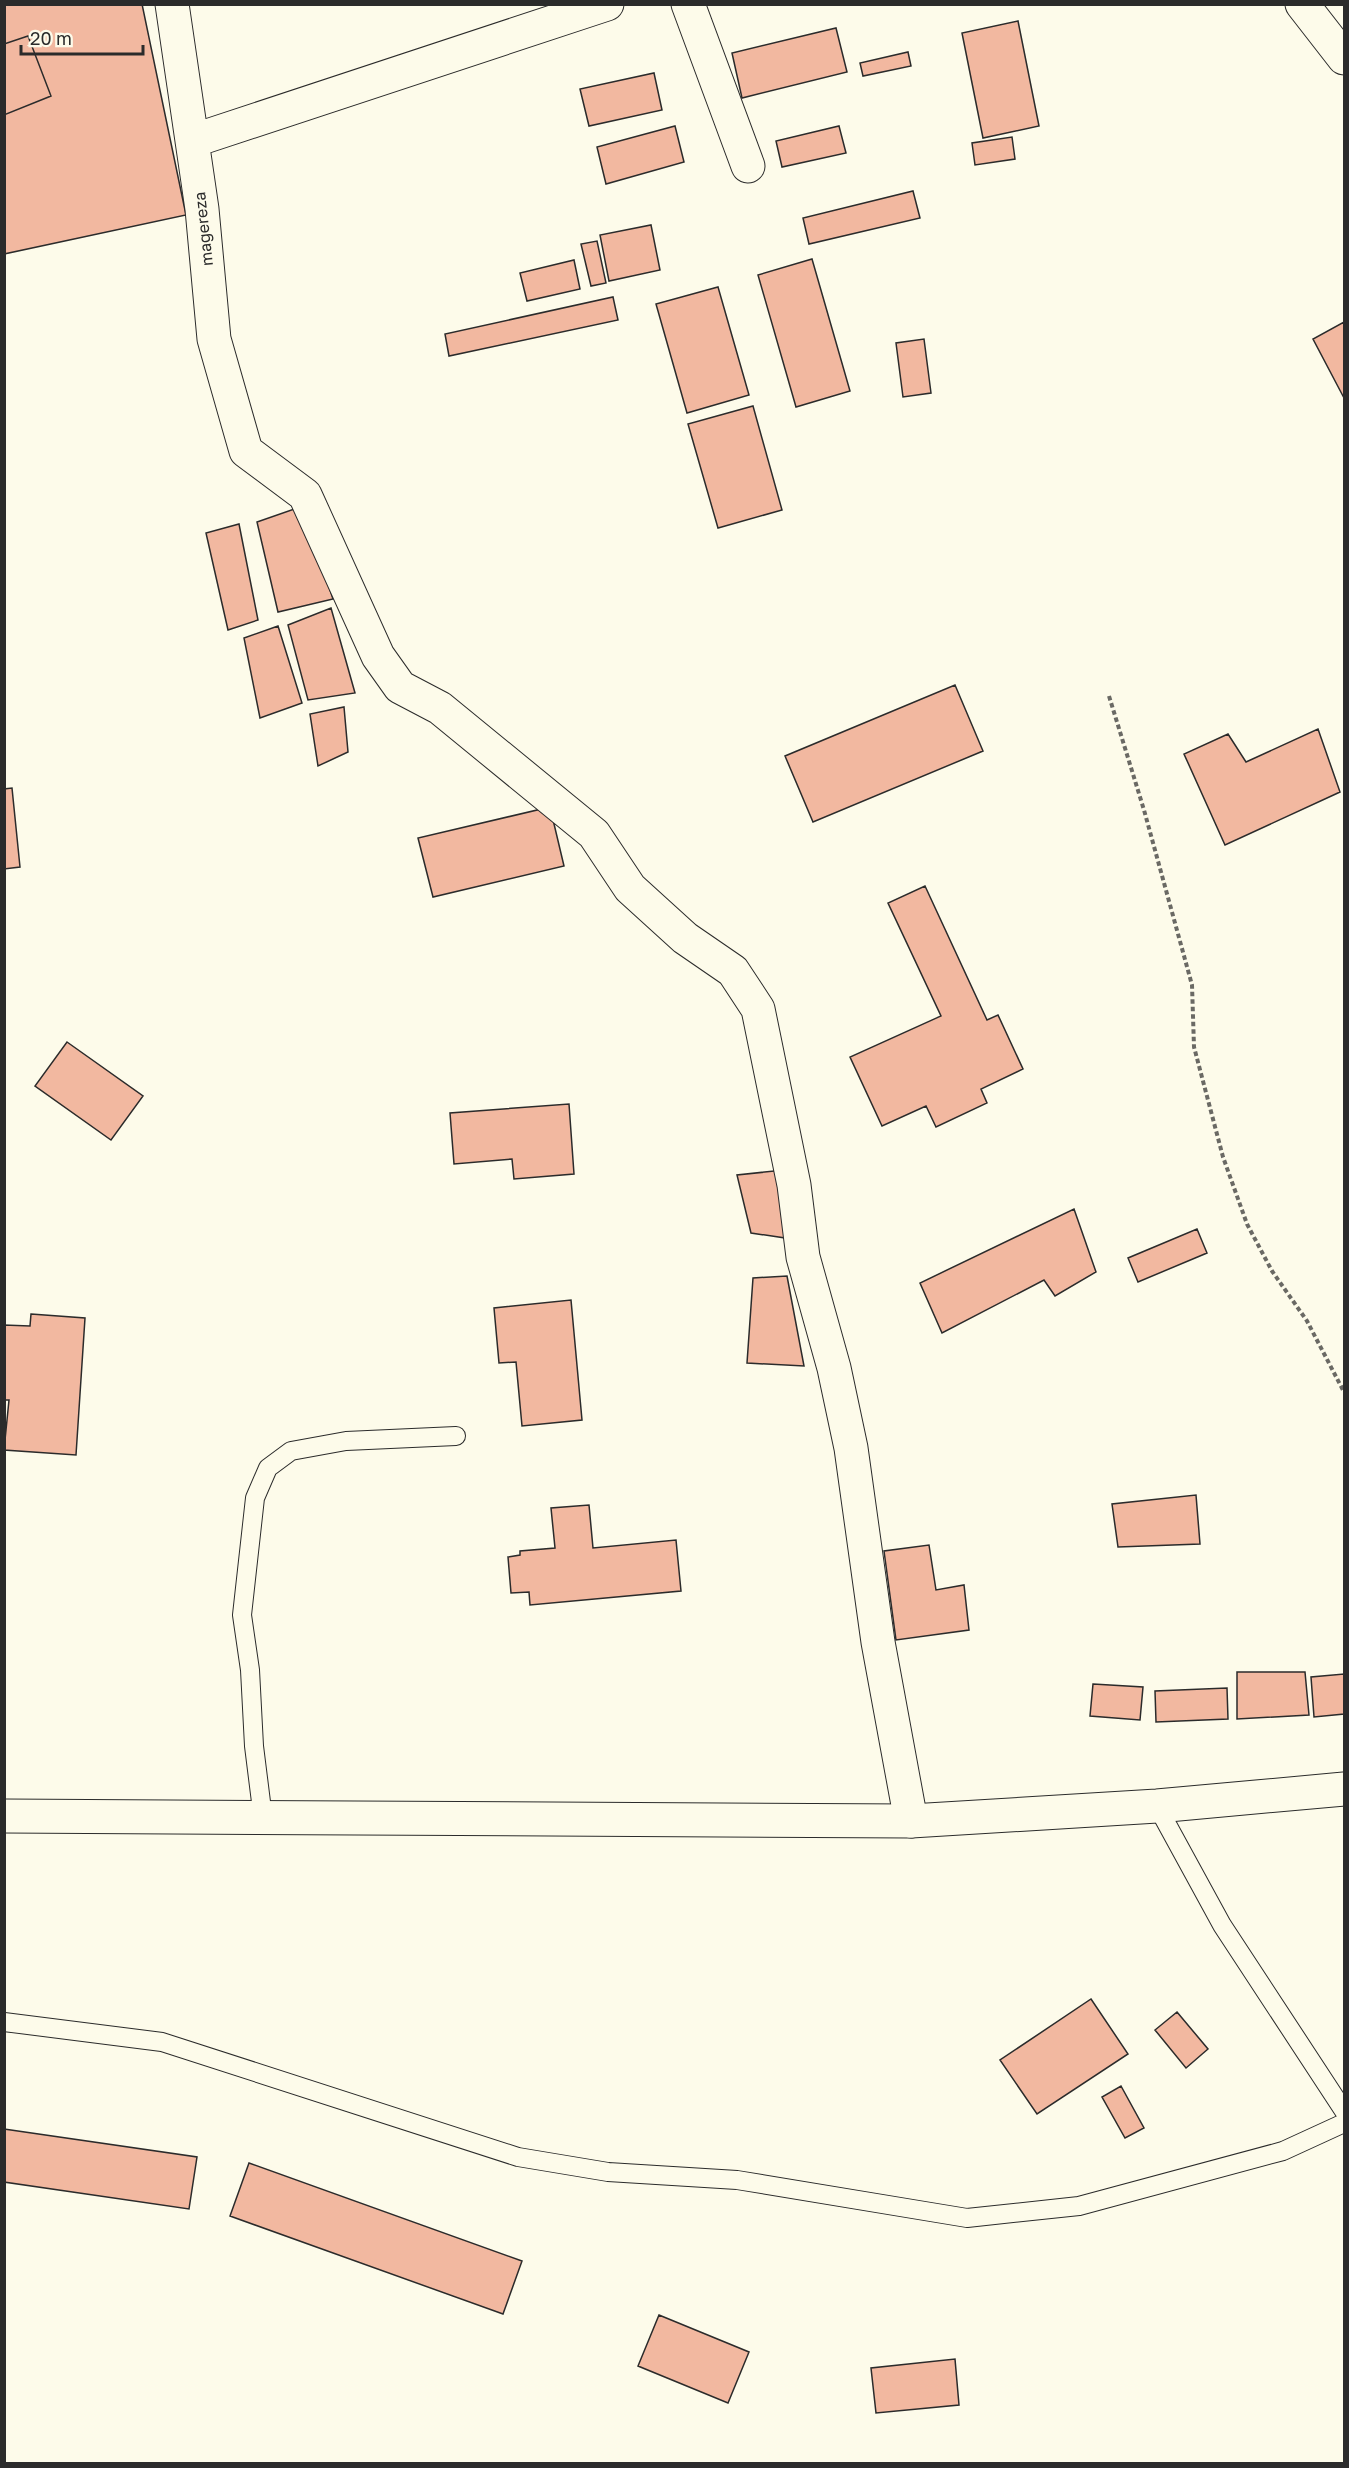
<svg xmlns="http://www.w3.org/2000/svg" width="1349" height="2468" viewBox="0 0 1349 2468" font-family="'Golos Text',sans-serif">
  <rect width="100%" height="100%" fill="#fdfbea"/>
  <path fill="#f2b8a0" stroke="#2b2b2b" stroke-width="1.5" d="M4,4h138l44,211 -182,39z
    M1018,21l21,105 -56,12 -21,-105z
    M836,28l11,44 -105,26 -10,-45z
    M28,36l23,60 -47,19v-71z
    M908,52l3,14 -48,10 -3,-13z
    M654,73l8,37 -73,16 -9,-37z
    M675,126l9,36 -78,22 -9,-37z
    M839,126l7,27 -64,14 -6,-26z
    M1012,137l3,22 -40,6 -3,-22z
    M913,191l7,27 -111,26 -6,-26z
    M651,225l9,45 -51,11 -9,-46z
    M597,241l9,42 -15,3 -10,-42z
    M812,259l38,132 -54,16 -38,-132z
    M574,260l6,29 -53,12 -7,-28z
    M718,287l31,108 -62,18 -31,-109z
    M613,297l5,23 -169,36 -4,-22z
    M1344,322v76l-31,-59z
    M924,339l7,54 -28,4 -7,-54z
    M753,406l29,104 -64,18 -30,-104z
    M303,506l30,93 -55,13 -21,-90z
    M239,524l19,96 -30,10 -22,-97z
    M331,608l24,85 -47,7 -20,-75z
    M278,626l24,77 -42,15 -16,-80z
    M955,685l28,66 -170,71 -28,-66z
    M344,707l4,45 -30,14 -8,-52z
    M1318,729l22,63 -115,53 -41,-91 44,-20 18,28z
    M12,788l8,79 -16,2v-80z
    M550,807l14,59 -131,31 -15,-59z
    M925,886l62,134 11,-5 25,54 -42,20 6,14 -51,24 -10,-21 -44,20 -32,-69 91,-41 -53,-113z
    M67,1042l76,54 -32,44 -76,-54z
    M569,1104l5,70 -60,5 -2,-20 -58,5 -4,-51z
    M784,1170l8,69 -41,-6 -14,-58z
    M1074,1209l22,63 -41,24 -11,-16 -102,53 -22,-50z
    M1197,1229l10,24 -69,29 -10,-24z
    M787,1276l17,90 -57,-3 6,-85z
    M571,1300l11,120 -60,6 -6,-64 -17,1 -5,-55z
    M31,1314l54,4 -9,137 -72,-5 5,-50h-5v-75l26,1z
    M1196,1495l4,49 -82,3 -6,-43z
    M589,1505l4,43 83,-8 5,51 -151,14 -1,-13 -18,1 -3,-36 12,-2v-4l35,-3 -4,-40z
    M929,1545l7,45 28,-5 5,45 -73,10 -12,-89z
    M1237,1672h68l4,43 -72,4z
    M1344,1674v40l-30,3 -3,-40z
    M1093,1684l50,3 -3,33 -50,-4z
    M1227,1688l1,31 -72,3 -1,-31z
    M1091,1999l37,55 -91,60 -37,-54z
    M1177,2012l31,37 -22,19 -31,-38z
    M1121,2086l23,42 -19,10 -23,-41z
    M4,2129l193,28 -8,52 -185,-27z
    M249,2163l273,98 -19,53 -273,-98z
    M659,2315l90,37 -21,51 -90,-37z
    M955,2359l4,46 -83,8 -5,-45z"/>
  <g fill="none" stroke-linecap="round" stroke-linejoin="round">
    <g stroke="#2b2b2b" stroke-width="20">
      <path id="lane" d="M1157,1806l65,119 122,186
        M263,1818l-9,-72 -4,-76 -8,-55 13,-117 13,-30 23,-17 55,-10 110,-5
        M4,2022l158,20 356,115 90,15 129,8 230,38 112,-12 204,-55 61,-28"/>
    </g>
    <g stroke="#2b2b2b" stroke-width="35">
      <path id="street" d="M172,4l30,205 12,130 32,112 59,44 73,161 22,31 40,21 154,126 36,54 55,50 48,33 25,38 36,176 9,72 31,111 17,80 27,194 33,179
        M688,4l60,162
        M1302,4l42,54
        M192,141l415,-137"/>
    </g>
    <g stroke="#2b2b2b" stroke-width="35">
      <path id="secondary" d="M4,1816l907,5 246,-15 187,-17"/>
    </g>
    <path stroke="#6a6964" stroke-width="4" stroke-dasharray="4.5 3" stroke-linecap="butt" d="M1109,696l35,114 48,175 2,62 29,110 24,67 25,47 35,50 37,71"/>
    <use href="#lane" stroke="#fdfbea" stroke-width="18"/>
    <use href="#street" stroke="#fdfbea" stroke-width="33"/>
    <use href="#secondary" stroke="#fdfbea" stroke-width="33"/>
  </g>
  <g text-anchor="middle" stroke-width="4.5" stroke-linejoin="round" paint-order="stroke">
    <g font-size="16" fill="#2b2b2b" stroke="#fdfbea">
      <text transform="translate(203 229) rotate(-96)" y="6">magereza</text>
    </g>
  </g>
  <rect width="1349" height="2468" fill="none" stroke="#2b2b2b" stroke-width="12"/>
  <path d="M21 45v9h122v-9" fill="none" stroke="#2b2b2b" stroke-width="3"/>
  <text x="30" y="45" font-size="18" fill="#2b2b2b" stroke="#fdfbea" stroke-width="4.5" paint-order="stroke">20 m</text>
</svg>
